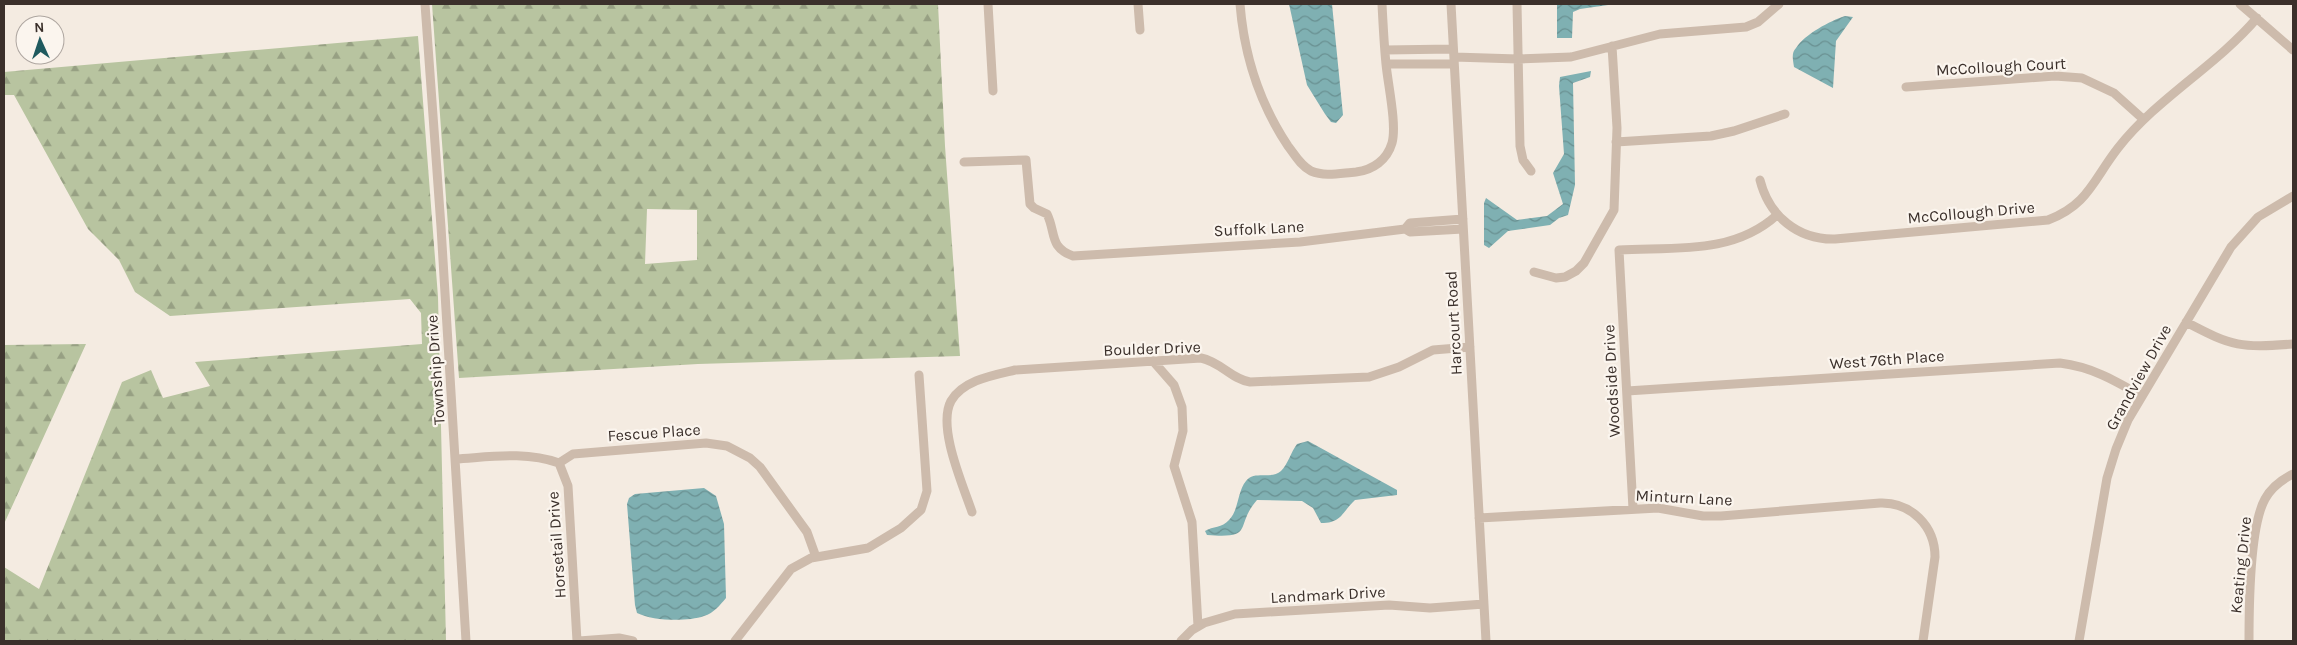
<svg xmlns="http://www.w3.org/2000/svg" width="2297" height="645" viewBox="0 0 2297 645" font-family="Karla,sans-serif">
  <defs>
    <pattern id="forest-firs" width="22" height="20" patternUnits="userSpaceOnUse" patternTransform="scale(1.25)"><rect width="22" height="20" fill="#b8c4a0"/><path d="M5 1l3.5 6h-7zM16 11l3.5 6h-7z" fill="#97a083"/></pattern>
    <pattern id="water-waves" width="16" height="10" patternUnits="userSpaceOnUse" patternTransform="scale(1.25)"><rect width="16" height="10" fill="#7fb0b2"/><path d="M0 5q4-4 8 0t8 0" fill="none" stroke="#699091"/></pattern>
  </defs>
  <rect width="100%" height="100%" fill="#f4ebe1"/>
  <path fill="url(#forest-firs)" fill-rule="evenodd" d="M432,4h506l7,142 15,210 -262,8 -239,14zM647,209l50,1v50l-52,4z
    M418,36l20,261 8,344h-442v-74l35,22 83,-207 29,-12 12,28 47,-12 -15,-24 227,-18 -1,-31 -11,-14 -240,17 -35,-24 -16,-32 -31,-31 -74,-134h-10v-23z
    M86,344l-82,180v-179z"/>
  <path fill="url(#water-waves)" d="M1289,4h43l11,111 -7,8 -5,-1 -6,-8 -18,-29z
    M1557,4h58l-35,5 -7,3 -1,26h-15z
    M1845,16l8,1 -17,24 -3,47 -39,-21c-1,-7 -3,-14 2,-19 9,-14 34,-27 49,-32z
    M1591,71l-1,6 -17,6 2,102 -7,30 -9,3 -9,7 -42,6 -19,17 -5,-3v-42l2,-5 31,22 30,-4 16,-12 -10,-31 11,-19 -5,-68 1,-9z
    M1308,441l89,49v5l-42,5c-14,13 -13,23 -34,23l-8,-15 -11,-7 -45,-1c-23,26 -1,39 -50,35l-2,-4c8,-5 17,-3 24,-11 10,-10 8,-28 17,-39 8,-11 25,-1 35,-10 7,-7 10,-19 16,-27z
    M704,488l12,8 8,28 2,74c-6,7 -12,15 -22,18 -17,6 -51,5 -67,-3l-2,-8 -8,-101 2,-6 6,-4z"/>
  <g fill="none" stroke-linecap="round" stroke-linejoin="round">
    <path stroke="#cdbbac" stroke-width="9" d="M425,4l16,223 25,414
      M988,4l5,87
      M1138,4l2,26
      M1240,4c4,50 20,100 48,142 7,9 12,19 23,25 14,6 30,2 45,1 17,-2 31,-12 36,-29 5,-18 -4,-58 -6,-79 -2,-20 -3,-40 -4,-60
      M1451,4l35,637
      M1517,4l3,142 3,14 8,11
      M2240,4l53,46
      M1385,50l68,-1
      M1454,57l64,2 53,-2 89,-23 86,-7 12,-5 21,-18
      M1386,64h68
      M1906,87l149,-11 27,2 32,15 29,26
      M1616,142l95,-6 23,-5 51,-17
      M964,162l62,-2 4,44 4,4 13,6c9,18 2,34 26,42l227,-14 105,-13 5,-6 53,-4
      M1760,180c9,36 38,60 75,59l213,-19c40,-15 45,-40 70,-72 39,-50 97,-81 139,-130
      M1405,229l5,3 53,-3
      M1534,272l22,6 9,-1 11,-6 8,-8 30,-53 3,-82 -5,-82
      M2186,322c47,25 55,26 107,22
      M1153,361l21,24 8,22 1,24 -9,35 18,56 6,104
      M1627,391l433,-28c32,4 54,17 82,33
      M455,459c35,-2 70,-8 104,4l9,23 9,155
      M559,463l14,-9 133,-11 21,3 23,12 10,9 47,65 9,25
      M1633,509l-14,-259c55,-3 114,5 158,-35
      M972,512c-9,-27 -35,-85 -21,-111 12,-21 43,-26 64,-31l186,-12c20,4 30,21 49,24l119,-5 30,-10 34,-17 37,-3
      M1479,518l179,-10 45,8h18l159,-13c31,-1 55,23 55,54l-12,84
      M579,641l40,-3 14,3
      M735,641l56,-72 20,-11 57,-10 33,-20 20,-18 6,-19 -8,-116
      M1181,641l11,-11 12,-7 31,-9 154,-9 41,3 54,-4
      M2079,641l28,-163 9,-29 12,-29 103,-173 27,-30 35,-21
      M2249,641c0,-32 1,-115 16,-142 6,-11 16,-19 28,-25"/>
  </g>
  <g text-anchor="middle" stroke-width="4.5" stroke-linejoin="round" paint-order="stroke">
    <g font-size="16" fill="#3b302b" stroke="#fbf5ee">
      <text transform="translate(2001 66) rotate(-3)" y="6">McCollough Court</text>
      <text transform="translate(1971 212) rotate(-5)" y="6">McCollough Drive</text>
      <text transform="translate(1259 228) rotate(-3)" y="6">Suffolk Lane</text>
      <text transform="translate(1453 323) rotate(-93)" y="6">Harcourt Road</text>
      <text transform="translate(1152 348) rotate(-2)" y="6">Boulder Drive</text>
      <text transform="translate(1887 359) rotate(-4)" y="6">West 76th Place</text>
      <text transform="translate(435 370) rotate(-94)" y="6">Township Drive</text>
      <text transform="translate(2138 377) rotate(-61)" y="6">Grandview Drive</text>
      <text transform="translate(1611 381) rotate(-93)" y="6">Woodside Drive</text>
      <text transform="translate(654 432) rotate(-4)" y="6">Fescue Place</text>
      <text transform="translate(1684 497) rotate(3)" y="6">Minturn Lane</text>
      <text transform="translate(556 545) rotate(-94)" y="6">Horsetail Drive</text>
      <text transform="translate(2240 565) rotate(-84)" y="6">Keating Drive</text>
      <text transform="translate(1328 594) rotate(-3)" y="6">Landmark Drive</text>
    </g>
  </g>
  <rect width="2297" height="645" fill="none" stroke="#3b302b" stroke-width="10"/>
  <g transform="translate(40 40) rotate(357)"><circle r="24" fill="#fbf5ee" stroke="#aea6a0"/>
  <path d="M0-4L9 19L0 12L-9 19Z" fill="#1f5a5e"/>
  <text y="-8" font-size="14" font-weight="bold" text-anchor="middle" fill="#3b302b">N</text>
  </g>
</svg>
